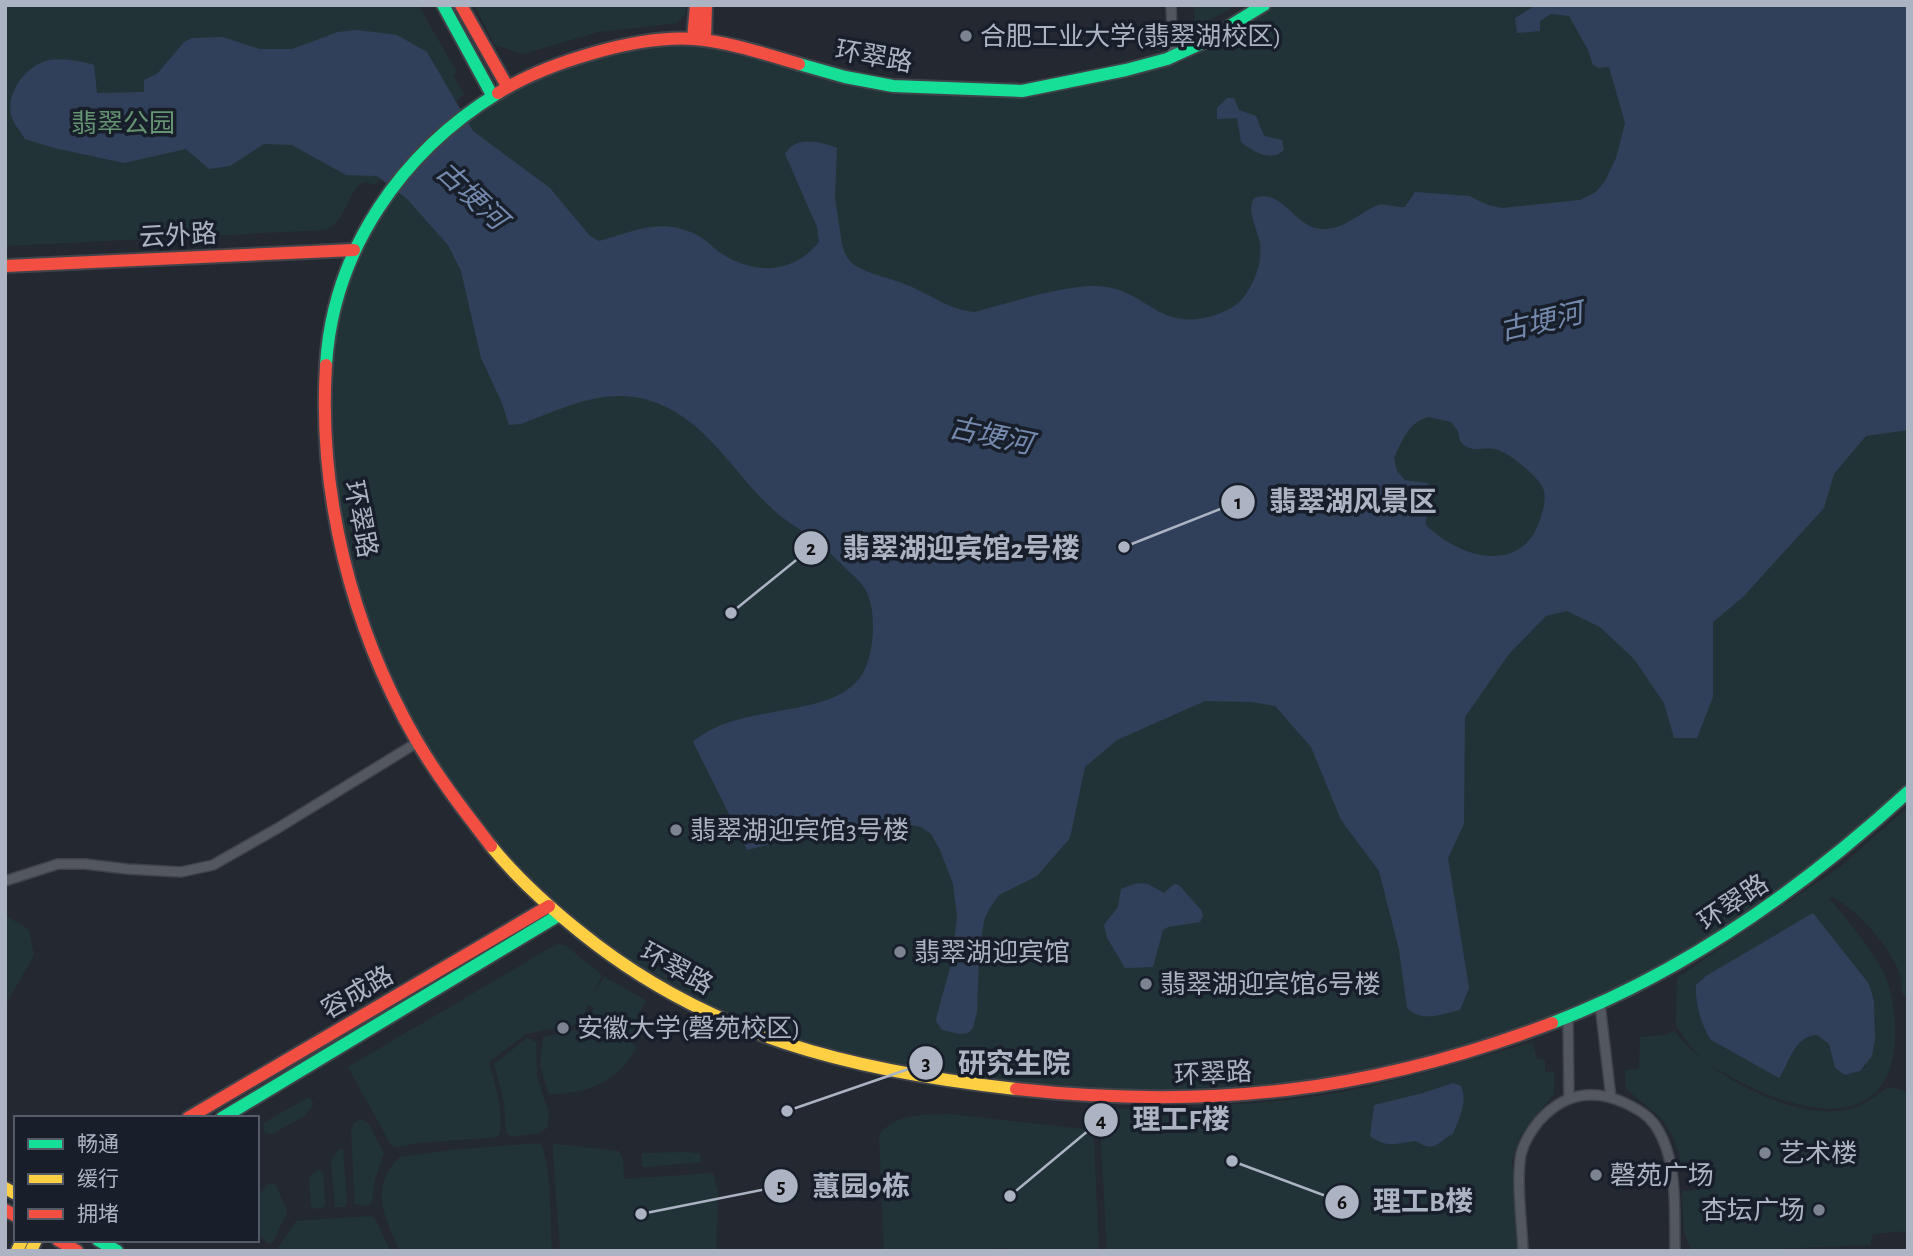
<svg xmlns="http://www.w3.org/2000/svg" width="1913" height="1256" viewBox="0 0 1913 1256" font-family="'Alegreya Sans','Noto Sans SC',sans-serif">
  <rect width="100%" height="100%" fill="#242931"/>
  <path fill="#223337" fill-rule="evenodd" d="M5,5h413l39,67 -4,3 11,19 -89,91 -9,-3 -6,2c-14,14 -15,38 -35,46l-320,16z
    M474,5h212l-1,9 -8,9 -79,9 -75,22 -28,-9z
    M1194,5h43l-42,23z
    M1264,5h644v787l-176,140 -190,96 -198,55 -193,16 -248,-26 -158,-44 -143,-79 -120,-116 -93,-145 -53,-169 -10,-157 24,-105 82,-117 118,-75 143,-27 146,36 158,15 127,-19 49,-14z
    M1908,807v190l-5,-2c-2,-8 -1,-15 -4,-23 -9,-26 -42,-62 -66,-75l-4,1c17,21 46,54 56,78 9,22 12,50 9,74 -11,90 -112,57 -164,26 -9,-5 -20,-10 -27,-17 -11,-9 -19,-22 -27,-33l1,-48 163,-111zM1876,1017l-11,50 -12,7 -18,-6 -6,-24 -12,-9c-24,1 -26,27 -39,42l-17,-11 -41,-20z
    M5,915l24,15 5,25 -29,51z
    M557,944l9,2 36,29 -8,18 10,-16 42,23 -7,14 12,7 -8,16h-5l-26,-11 -26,-2 8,-16 -6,-3 -8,18 -54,11 -37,28c5,19 17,57 9,75l-80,6 -19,4 -8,-2 -43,-78z
    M578,1030l27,2 29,11 2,5c-17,33 -50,47 -87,46l-9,-29 3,-28z
    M1674,1031c34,43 115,89 172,79 16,-3 29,-14 43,-23l19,5v139l-35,3 -3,11 -146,6 -33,-1 -7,-17 -2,-42 16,-1 -2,-22 -15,-1c-5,-43 -25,-53 -55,-78l-1,-19 14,-1 1,-32 26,-2z
    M527,1038l9,4 1,35 12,37 -2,14 -8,5 -27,4 -6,-5 -2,-31 -10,-37z
    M1532,1042l5,17 8,1v12h9v22l-32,39 -10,28 7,90h-412l-8,-142c90,-2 179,-3 267,-22 56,-12 111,-29 166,-45z
    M309,1097l5,7 -10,12 -32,18 -7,-1 -2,-7 2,-4z
    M949,1114l142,16 3,11 5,110 -105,-3 6,3h-116l-5,-116c16,-22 45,-20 70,-21z
    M361,1119l7,4 16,30 -9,26 -3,23 -4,4 -13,-2 -4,-73 3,-8z
    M540,1143c12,21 10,82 12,108h-152c-15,-33 -32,-64 0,-94l51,-7z
    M556,1144l63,7 4,9 1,19 89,-6 5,20 -2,58h-156l-7,-100v-6z
    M343,1149l4,55 -2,3h-10l-4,-46 8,-11z
    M689,1152l11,2 1,8 -57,5 -2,-2v-12z
    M319,1169l4,3 2,33 -3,3 -8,1 -3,-4 -2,-28z
    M269,1183l7,2 11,27 -14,30 -5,2 -11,-12v-35z
    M371,1216l4,2 15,33h-114l20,-30z"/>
  <path fill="#31405a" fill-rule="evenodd" d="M1536,5h372v425l-42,6 -32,38 -10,34 -81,89 -30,25v75l-16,41h-23l-10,-35 -30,-44 -34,-32 -33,-16 -21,5 -37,38 -44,63 -1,107 -16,34 21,130 -9,22c-20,4 -37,13 -53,-2l-8,-58 -20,-79 -38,-51 -30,-73 -36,-41 -23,-4 -47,-1 -88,39 -32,27 -15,71 -33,38 -38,19 -10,14 -5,11 -5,36 -2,56 -4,16 -5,5 -8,1 -18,-4 -6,-9 1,-6 15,-55 5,-43 -4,-33 -13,-34 -9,-16 -10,-7 -14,-3 -30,5h-44l-86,21 -54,-108c43,-39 133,-23 165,-62 17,-19 20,-70 7,-91 -4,-7 -12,-14 -18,-19 -10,-10 -20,-21 -31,-30 -12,-9 -27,-16 -39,-27 -44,-38 -70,-96 -129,-113 -45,-13 -86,9 -127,24l-12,1 -7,-22 -21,-45 -20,-87 -13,-26 -41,-46 -30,-23 -31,-1 -54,-30 -28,-1 -34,22 -21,3 -23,-20 -62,14 -70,-15 -29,-9c-4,-7 -12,-16 -14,-24 -5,-24 16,-50 38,-55 14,-2 32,1 45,5l3,28 47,-1v-12l13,-6 27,-32 8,-4 31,-1 36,12h33l46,-17 19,-2 40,5 30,17 46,79 77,57 40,48 9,5c22,-6 50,-18 73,-14 9,1 23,6 30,11 6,3 11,10 17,14 34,23 73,23 100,-10l-2,-15 -32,-73c11,-19 35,-12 52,-6l-2,49 7,48c2,7 5,14 11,19 15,11 44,15 61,24 23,10 34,21 60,24 36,-9 85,-26 121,-26 51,0 61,48 120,29 12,-4 24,-10 31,-21 10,-15 16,-32 14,-50 -2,-15 -14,-32 -6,-46 27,-10 39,25 62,30 24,6 42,-15 62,-23 7,-2 18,3 27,2l10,-15 54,4 19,9 14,3 78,-8 16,-8 9,-11 11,-23 9,-35 -16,-56 -10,1 -6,-3 -5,-15 -19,-34 -18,-2 -11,7v10l-23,2 -2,-15zM1429,417l22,5 7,9 2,10c11,13 20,6 34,8 13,1 44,28 49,39 4,10 0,22 -3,32 -19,57 -82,37 -114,5 -1,-14 8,-24 8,-37l-7,-5 -22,-3 -8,-9 -3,-13c8,-17 15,-37 35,-41z
    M1227,98h7l5,12 17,6 8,20 18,4 2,10c-13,13 -32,1 -43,-8l-4,-24 -20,1v-11z
    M1137,883l11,1 16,9 10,-9 5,1 23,26 1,5 -3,6 -32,5 -5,3 -10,37 -28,1 -18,-30 -3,-13 14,-18 3,-18z
    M1813,913l56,71 5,17 1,38 -3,17 -12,15 -15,4 -10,-7 -6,-24 -12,-9c-23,1 -27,27 -38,43l-68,-38c-10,-15 -16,-37 -15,-55l10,-9z
    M1453,1083l8,3c7,17 -2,32 -8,48 -9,3 -17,16 -27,12 -4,-1 -7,-4 -11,-5 -19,2 -27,8 -45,-5l4,-31 49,-12z"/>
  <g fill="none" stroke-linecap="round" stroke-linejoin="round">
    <g stroke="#40434a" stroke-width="12">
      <path id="street" d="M1171,5l2,52
        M5,881l53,-17h27l42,5 54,3 32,-7 65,-37 140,-86
        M1600,1004l11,94
        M1568,1017l1,81
        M1523,1251c-1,-28 -7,-71 -2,-97 3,-12 10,-23 18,-33 24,-27 53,-33 86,-18 12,6 22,11 30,22 24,35 19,86 20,126"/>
    </g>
    <g stroke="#40434a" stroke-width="16">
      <path id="fast" d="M443,5l49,90
        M799,64l46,13 48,9 129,5 104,-21 41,-11 35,-16 62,-38
        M326,365c7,-115 76,-213 172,-272
        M1552,1023c134,-51 251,-135 356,-231
        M222,1118l337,-203
        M98,1240l19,11"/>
    </g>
    <g stroke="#40434a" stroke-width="16">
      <path id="slow" d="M491,846c26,32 57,60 88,85 130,106 274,140 437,158
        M5,1188l11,6
        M17,1251l5,-11
        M31,1251l5,-11"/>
    </g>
    <g stroke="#40434a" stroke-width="16">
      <path id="jam" d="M461,5l46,81
        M693,39l3,-34
        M705,40l1,-35
        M498,93c48,-30 139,-58 196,-54 36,3 71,15 105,25
        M5,266l349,-16
        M326,365c-8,128 25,261 89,373 22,38 49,73 76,108
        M1016,1089c193,21 354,3 536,-66
        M188,1118l361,-212
        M5,1210l11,6
        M58,1240l19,11"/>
    </g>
    <use href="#street" stroke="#535760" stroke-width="9"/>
    <use href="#fast" stroke="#16e098" stroke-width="12"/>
    <use href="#slow" stroke="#ffcf43" stroke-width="12"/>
    <use href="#jam" stroke="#f24e42" stroke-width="12"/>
  </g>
  <g fill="#7c8391" stroke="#181f2b" stroke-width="2.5">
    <circle cx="966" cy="36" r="7"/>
    <circle cx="676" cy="830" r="7"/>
    <circle cx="900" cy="952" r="7"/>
    <circle cx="1146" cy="984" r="7"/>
    <circle cx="563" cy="1028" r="7"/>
    <circle cx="1765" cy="1153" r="7"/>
    <circle cx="1596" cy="1175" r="7"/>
    <circle cx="1819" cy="1210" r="7"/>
  </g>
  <g text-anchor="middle" stroke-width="7" stroke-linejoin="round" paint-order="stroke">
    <g font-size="26" fill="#acb4c4" stroke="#181f2b" text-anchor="start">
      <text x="980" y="45">合肥工业大学(翡翠湖校区)</text>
      <text x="690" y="839">翡翠湖迎宾馆3号楼</text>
      <text x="914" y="961">翡翠湖迎宾馆</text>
      <text x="1160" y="993">翡翠湖迎宾馆6号楼</text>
      <text x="577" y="1037">安徽大学(磬苑校区)</text>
      <text x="1779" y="1162">艺术楼</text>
      <text x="1610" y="1184">磬苑广场</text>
      <text x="1805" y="1219" text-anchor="end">杏坛广场</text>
    </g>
    <g font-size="26" fill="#acb4c4" stroke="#181f2b">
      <text transform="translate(874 56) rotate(10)" y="9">环翠路</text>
      <text transform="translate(178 235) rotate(-3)" y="9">云外路</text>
      <text transform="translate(361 519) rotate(79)" y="9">环翠路</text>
      <text transform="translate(1733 902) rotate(-34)" y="9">环翠路</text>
      <text transform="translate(677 968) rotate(29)" y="9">环翠路</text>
      <text transform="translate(357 992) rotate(-30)" y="9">容成路</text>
      <text transform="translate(1213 1073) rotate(-3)" y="9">环翠路</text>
    </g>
    <g font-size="26" fill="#649471" stroke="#181f2b">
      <text x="123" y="132">翡翠公园</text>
    </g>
    <g font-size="28" font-style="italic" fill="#7489ad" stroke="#181f2b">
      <text transform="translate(472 195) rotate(43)" y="10">古埂河</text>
      <text transform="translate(1541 321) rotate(-13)" y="10">古埂河</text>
      <text transform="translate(991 435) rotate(12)" y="10">古埂河</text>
    </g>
  </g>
  <path fill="none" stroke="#acb4c4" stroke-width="2.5" d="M1124 547L1238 502M731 613L811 548M787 1111L926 1063M1010 1196L1101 1120M641 1214L781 1186M1232 1161L1342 1202"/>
  <g fill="#acb4c4" stroke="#181f2b" stroke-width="2.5">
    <circle cx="1124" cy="547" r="7"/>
    <circle cx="731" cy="613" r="7"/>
    <circle cx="787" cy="1111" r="7"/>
    <circle cx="1010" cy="1196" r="7"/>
    <circle cx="641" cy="1214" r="7"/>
    <circle cx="1232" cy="1161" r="7"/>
    <circle cx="1238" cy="502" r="18"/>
    <circle cx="811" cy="548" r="18"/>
    <circle cx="926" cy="1063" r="18"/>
    <circle cx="1101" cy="1120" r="18"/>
    <circle cx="781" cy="1186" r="18"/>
    <circle cx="1342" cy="1202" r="18"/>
  </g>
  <g font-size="21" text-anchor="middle" font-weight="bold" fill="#111">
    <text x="1238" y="509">1</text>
    <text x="811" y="555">2</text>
    <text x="926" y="1070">3</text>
    <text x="1101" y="1127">4</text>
    <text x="781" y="1193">5</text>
    <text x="1342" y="1209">6</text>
  </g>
  <g font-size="28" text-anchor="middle" font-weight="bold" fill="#acb4c4" stroke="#181f2b" stroke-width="7" stroke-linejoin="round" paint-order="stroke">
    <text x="1353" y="511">翡翠湖风景区</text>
    <text x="961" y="558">翡翠湖迎宾馆2号楼</text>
    <text x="1014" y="1073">研究生院</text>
    <text x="1181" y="1129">理工F楼</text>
    <text x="861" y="1196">蕙园9栋</text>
    <text x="1423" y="1211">理工B楼</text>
  </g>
  <rect width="1913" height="1256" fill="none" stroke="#acb4c4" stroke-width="14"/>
  <rect x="14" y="1116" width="245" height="126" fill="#181f2b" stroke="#535b68" stroke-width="2"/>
  <rect x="28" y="1139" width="35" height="10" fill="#16e098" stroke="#535b68" stroke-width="2"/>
  <text x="77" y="1151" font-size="21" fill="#acb4c4">畅通</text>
  <rect x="28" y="1174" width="35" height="10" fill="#ffcf43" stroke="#535b68" stroke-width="2"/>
  <text x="77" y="1186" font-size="21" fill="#acb4c4">缓行</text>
  <rect x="28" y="1209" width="35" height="10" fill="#f24e42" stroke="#535b68" stroke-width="2"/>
  <text x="77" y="1221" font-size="21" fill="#acb4c4">拥堵</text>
</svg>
